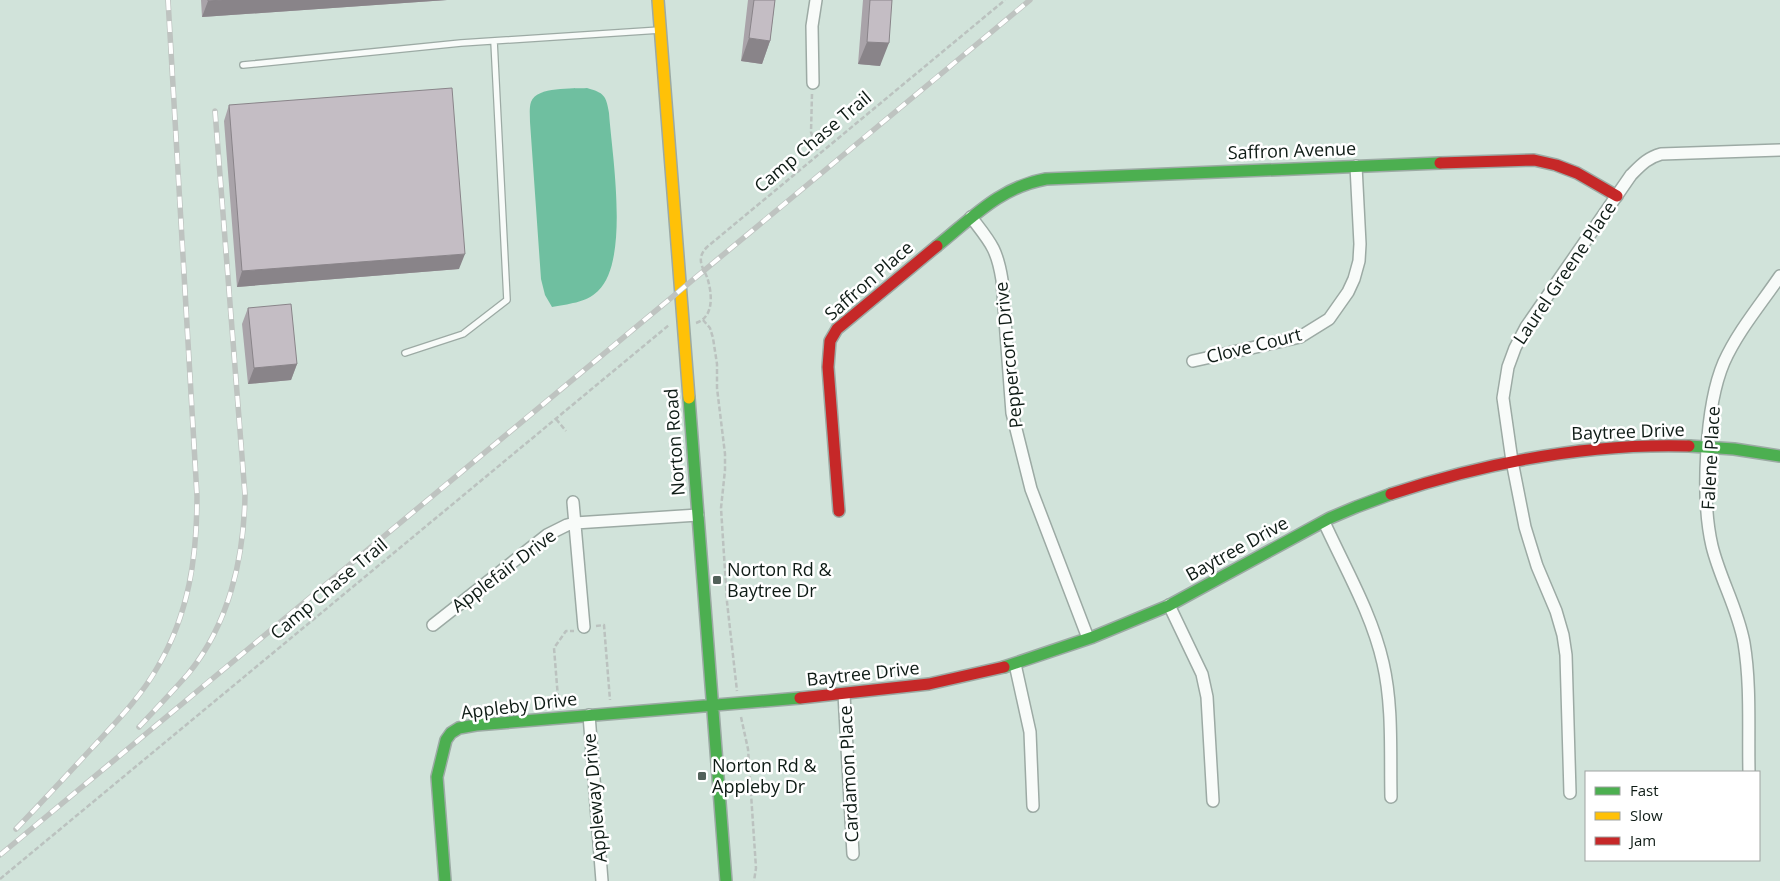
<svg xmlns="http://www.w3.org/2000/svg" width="1780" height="881" viewBox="0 0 1780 881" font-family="'Open Sans',sans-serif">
  <rect width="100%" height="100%" fill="#d1e3da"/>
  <path fill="#6fbfa0" d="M587,88c17,5 19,7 22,25 3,42 21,148 -11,178 -12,12 -31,13 -46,16l-7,-12 -4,-16 -11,-157c0,-6 -1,-14 1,-20 6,-16 42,-13 56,-14z"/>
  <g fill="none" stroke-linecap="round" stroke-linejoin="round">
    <g stroke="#9caaa4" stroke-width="8">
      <path id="lane" d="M243,65l218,-22 199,-13
        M405,353l58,-19 44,-34 -13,-259"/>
    </g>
    <g stroke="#9caaa4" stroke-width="14">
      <path id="street" d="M813,83l-1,-57 4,-26
        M971,217c19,25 26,31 31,63l10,133 19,76 57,149
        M1193,361l107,-24 29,-18 19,-27 6,-13 5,-18 1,-17 -4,-78
        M573,502l11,125
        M1324,522c21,46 48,92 59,141 10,43 7,90 8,134
        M1169,605l33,69 5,23 6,104
        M433,625l114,-90 20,-10 8,-2 123,-8
        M1015,664l15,68 3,74
        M844,694l9,160
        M589,715l13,166
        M1749,772c-1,-42 2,-87 -5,-129 -6,-34 -24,-64 -32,-97 -11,-47 -7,-140 12,-184 14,-31 37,-58 56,-86
        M1570,793l-4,-138 -3,-20 -7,-24 -19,-45 -12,-39 -13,-66 -9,-63 5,-31 7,-19 11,-21 105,-152c10,-10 16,-17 30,-21l119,-4"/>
    </g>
    <g stroke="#9caaa4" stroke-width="14">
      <path id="fast" d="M937,246c35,-28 63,-59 109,-67l394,-16
        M689,398l37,483
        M1689,446l45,3 46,7
        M1004,667l89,-30 75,-31 162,-88 26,-11 35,-13
        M445,881l-8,-104 9,-37 5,-7 8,-5 17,-3 324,-27"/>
    </g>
    <g stroke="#9caaa4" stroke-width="14">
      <path id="slow" d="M658,0l31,398"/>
    </g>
    <g stroke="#9caaa4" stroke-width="14">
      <path id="jam" d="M1440,163l94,-3 22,5 21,8 40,23
        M1391,494c97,-32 196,-51 298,-48
        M839,511l-11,-144 2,-26 7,-12 100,-83
        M800,698l129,-14 75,-17"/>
    </g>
    <path stroke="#bbc2bf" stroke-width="2.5" stroke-dasharray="5 2.5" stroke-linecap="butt" d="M812,94l-1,38 7,20
      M703,320l7,8 3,10 4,26v24l8,66v16l-4,38 6,94 10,89
      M696,323c19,-6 16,-31 11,-46 -3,-7 -7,-12 -6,-20 1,-4 3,-7 6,-10l298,-247
      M556,419l10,12
      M596,626l8,-1 6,75
      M558,698l-4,-50 12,-17h8
      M741,717l7,32 8,119 -2,13
      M0,879l669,-554"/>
    <use href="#lane" stroke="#f8fbf9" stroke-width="5.5"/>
    <use href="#street" stroke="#f8fbf9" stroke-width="11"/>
    <use href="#fast" stroke="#4caf50" stroke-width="11"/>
    <use href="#slow" stroke="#ffc107" stroke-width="11"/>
    <use href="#jam" stroke="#c62828" stroke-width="11"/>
    <g stroke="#bec3c0" stroke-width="5.5">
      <path id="rail" d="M139,727c16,-17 33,-35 49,-53 41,-50 56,-116 57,-179l-30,-384
        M16,829c26,-27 51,-54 76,-81 23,-25 48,-50 65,-80 32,-54 40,-111 40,-172l-29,-496
        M0,855l1030,-855"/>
    </g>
    <use href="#rail" stroke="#fff" stroke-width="4" stroke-dasharray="11" stroke-linecap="butt"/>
  </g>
  <path fill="#a9a3a9" d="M201,0h246l-245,17z
    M748,0h27l-5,41 -8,23 -21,-3z
    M863,0h29l-12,66 -22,-2z
    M229,105l230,164 -222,18 -13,-166z
    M248,308l49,56 -6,16 -43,4 -6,-60z"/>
  <path fill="#898489" d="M223,0h224l-245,17 6,-16z
    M749,38l21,3 -8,23 -21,-3z
    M867,42l22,1 -9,23 -22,-2z
    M465,254l-6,15 -222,18 5,-16z
    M297,364l-6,16 -43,4 6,-16z"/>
  <path fill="#c4bdc4" stroke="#898489" d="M208,0h15l-15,1z
    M754,0h21l-5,41 -21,-3z
    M870,0h22l-3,43 -22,-1z
    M452,88l13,166 -223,17 -13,-166z
    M291,304l6,60 -43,4 -6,-60z"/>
  <g fill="#52615a" stroke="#fff" stroke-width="2">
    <rect x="712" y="575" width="10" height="10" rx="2.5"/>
    <rect x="697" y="771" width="10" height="10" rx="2.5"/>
  </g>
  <g text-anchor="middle" stroke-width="5" stroke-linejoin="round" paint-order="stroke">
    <g font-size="18" fill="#0e1b15" stroke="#fff">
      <text transform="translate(813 142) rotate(-40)" y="6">Camp Chase Trail</text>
      <text transform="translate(1292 151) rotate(-2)" y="6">Saffron Avenue</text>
      <text transform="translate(1565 273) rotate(-56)" y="6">Laurel Greene Place</text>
      <text transform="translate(869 281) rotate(-41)" y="6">Saffron Place</text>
      <text transform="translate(1254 346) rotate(-14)" y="6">Clove Court</text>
      <text transform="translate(1009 355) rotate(-96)" y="6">Peppercorn Drive</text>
      <text transform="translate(1628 432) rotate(-2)" y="6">Baytree Drive</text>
      <text transform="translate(675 442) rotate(-94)" y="6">Norton Road</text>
      <text transform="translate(1711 458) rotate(-87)" y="6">Falene Place</text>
      <text transform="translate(1237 549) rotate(-29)" y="6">Baytree Drive</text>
      <text transform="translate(504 571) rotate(-37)" y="6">Applefair Drive</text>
      <text transform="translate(329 589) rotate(-40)" y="6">Camp Chase Trail</text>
      <text transform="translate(863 674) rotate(-6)" y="6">Baytree Drive</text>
      <text transform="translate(519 706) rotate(-7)" y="6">Appleby Drive</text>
      <text transform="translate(849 774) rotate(-93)" y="6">Cardamon Place</text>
      <text transform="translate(595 798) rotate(-95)" y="6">Appleway Drive</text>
    </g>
    <g font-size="18" fill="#0e1b15" stroke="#fff" text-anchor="start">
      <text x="727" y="576">Norton Rd &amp;<tspan x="727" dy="21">Baytree Dr</tspan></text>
      <text x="712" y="772">Norton Rd &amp;<tspan x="712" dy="21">Appleby Dr</tspan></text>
    </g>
  </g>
  <rect x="1585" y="771" width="175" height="90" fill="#ffffff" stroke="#9fa4a1"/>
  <rect x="1595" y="787" width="25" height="8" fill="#4caf50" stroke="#9fa4a1"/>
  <text x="1630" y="796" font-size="15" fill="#0e1b15">Fast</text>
  <rect x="1595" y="812" width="25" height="8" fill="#ffc107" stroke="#9fa4a1"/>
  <text x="1630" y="821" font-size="15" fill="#0e1b15">Slow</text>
  <rect x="1595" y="837" width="25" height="8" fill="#c62828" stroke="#9fa4a1"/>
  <text x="1630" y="846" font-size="15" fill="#0e1b15">Jam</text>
</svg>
